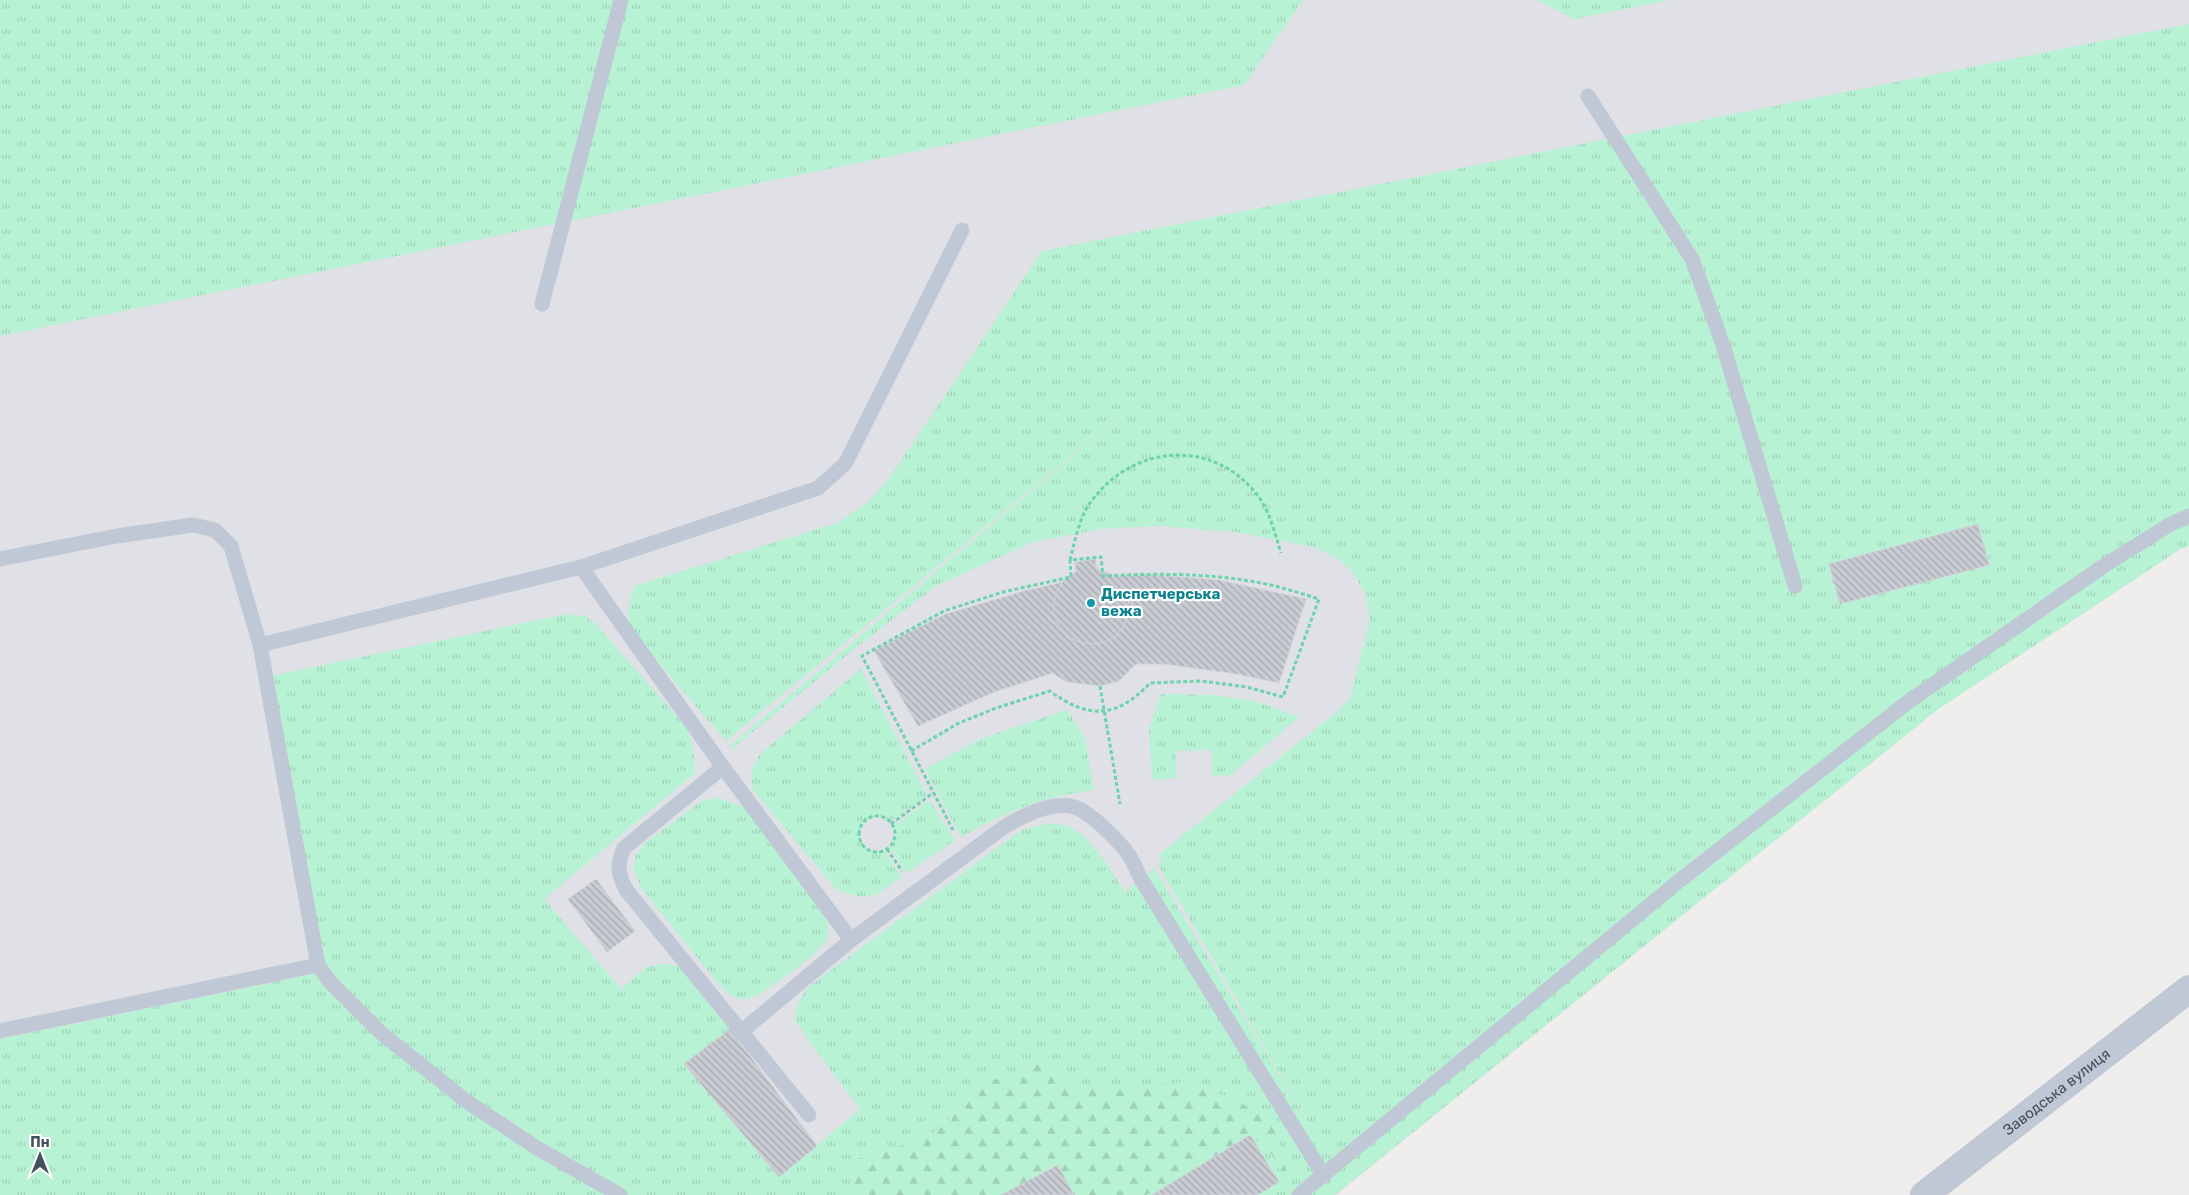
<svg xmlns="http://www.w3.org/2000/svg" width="2189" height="1195" viewBox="0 0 2189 1195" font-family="Rubik,sans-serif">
  <defs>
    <pattern id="grass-tufts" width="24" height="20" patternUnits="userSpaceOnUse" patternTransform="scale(1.25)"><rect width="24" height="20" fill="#b7f2d4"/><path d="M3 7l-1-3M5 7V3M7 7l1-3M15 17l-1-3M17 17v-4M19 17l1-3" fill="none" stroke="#9fd1b8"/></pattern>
    <pattern id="forest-firs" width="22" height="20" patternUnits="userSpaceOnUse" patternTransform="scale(1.25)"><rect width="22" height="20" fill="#b7f2d4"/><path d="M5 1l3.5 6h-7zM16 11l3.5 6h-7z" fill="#9fd1b8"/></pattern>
    <pattern id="building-back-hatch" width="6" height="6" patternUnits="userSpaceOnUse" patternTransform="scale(1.25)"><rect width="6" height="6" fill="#c9ccd3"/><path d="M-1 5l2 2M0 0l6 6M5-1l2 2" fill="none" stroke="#a5a8ae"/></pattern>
  </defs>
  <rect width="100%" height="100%" fill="#f0eded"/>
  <path fill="#dfe1e6" d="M0,0h2189v546l-10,4 -242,160 -601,485h-1336z"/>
  <path fill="url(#grass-tufts)" d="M0,0h1303l-59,85 -1244,251z
    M1537,0h133l-96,19z
    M2189,24v522l-10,4 -242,160 -602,485h-1335v-156l323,-67 -52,-296 296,-62 18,2 10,7 93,106 6,23 1,21 -151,126 85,99 -7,-10c19,-17 31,-31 58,-21l50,62 -45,34 96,112 79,-66 -52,-69 -13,-21 3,-15 10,-17 212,-156c13,-4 25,-8 38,-7 28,1 53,47 67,68l29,-24 164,271 -160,-274 4,-4 -4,-6 181,-145 11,-12 20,-80 -5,-24 -10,-19 -17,-16 -24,-12 -78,-15 -76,-6 -61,3 -66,13 -97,44 -77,59 -127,104 -2,-3 404,-342 -408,337 -89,-103c-13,-20 -10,-29 -3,-52l203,-63 30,-20 21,-23 154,-229z
    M861,669l66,126 -37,27c-36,-24 -40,41 -6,28l17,27c-26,21 -32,25 -65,12l-83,-99c-3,-15 -1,-24 8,-37z
    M1161,694l52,1 42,6 44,16 -68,58 -19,1v-26l-36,1v27l-24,2 -3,-52z
    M1067,710l18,28 9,52c-52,7 -87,21 -133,47l-36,-68 57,-31z
    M718,798l29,10 74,104c4,8 10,16 7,25 -3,13 -64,57 -78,61 -12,3 -18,-2 -27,-9l-82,-101 -8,-21 3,-12 9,-12 58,-43z
    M929,800l26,40 -48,33 -17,-26 5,-13 -2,-7z"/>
  <path fill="url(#forest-firs)" d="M1040,1064l36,22 107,-3 50,15 42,26 13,55 -27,-40 -115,56h-70l-18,-30 -57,30h-151l4,-35 74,-23 63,-56z"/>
  <path fill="url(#building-back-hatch)" stroke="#d1d3da" d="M1978,524l11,41 -149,39 -11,-40z
    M1095,559l2,10 15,6 9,8 6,11 2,12 -1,11 -6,12 -8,8 -11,6 -12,1 -13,-2 -11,-7 -8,-9 -5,-12v-13l4,-12 7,-10 11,-7 -1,-10z
    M1095,559l2,10 17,7 40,-1 65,5 87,19 -27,84 -42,-9 -73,-10h-28l-17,17 -19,5 -34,-4 -13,-9 -59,19 -76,34 -44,-75 35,-19 37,-18 78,-23 39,-9 13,-10 -1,-10z
    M596,879l39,52 -28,21 -39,-53z
    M730,1029l87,117 -38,31 -95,-113z
    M1250,1135l29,47 -21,13h-106z
    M1058,1165l16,30h-73z"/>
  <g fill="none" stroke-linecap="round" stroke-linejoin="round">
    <path stroke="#6dd3ab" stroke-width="3" stroke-dasharray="4 2.5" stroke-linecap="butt" d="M1070,560c4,-16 10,-44 20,-57 42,-59 123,-66 168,-7 12,16 17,38 23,57
      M1100,686l20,118
      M911,751l48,-28 37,-15 54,-17c39,29 67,27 100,-8l51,-2 46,6 36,10 36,-98c-16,-5 -32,-10 -48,-14 -55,-12 -112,-12 -168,-9l-2,-19 -31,3 1,17 -68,15 -59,19 -82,45 91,174
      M859 834a18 18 0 1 1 36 0a18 18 0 1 1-36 0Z
      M891,824l42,-31
      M887,849l15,22"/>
    <path stroke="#bfc8d4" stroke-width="15" d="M1588,96l104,163 31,86 72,241
      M542,304l79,-304
      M0,559l117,-23 76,-11 22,5 16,16 29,99 58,320 -318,66
      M581,567l142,200 128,173
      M260,645l321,-78 237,-79 27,-24 117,-234
      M723,767l-99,81c-8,17 -6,27 3,43l182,224
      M318,965l12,17 50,50 86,69 71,47 83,47
      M741,1032l110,-92 153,-113c19,-11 43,-24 66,-21 17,2 49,35 59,49 5,8 8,16 12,24l183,297
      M1299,1195l380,-314 229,-179 194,-135 67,-42 20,-9"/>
    <path stroke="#bfc8d4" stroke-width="28" id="s1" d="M1924,1195l265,-206"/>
  </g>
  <circle fill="#0f9aa8" stroke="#fff" stroke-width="2" cx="1091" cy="603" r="5"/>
  <g text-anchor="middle" stroke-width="4.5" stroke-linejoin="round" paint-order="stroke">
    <g font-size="15" font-weight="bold" fill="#0d838f" stroke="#fff" text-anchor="start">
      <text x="1101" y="599">Диспетчерська<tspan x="1101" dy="17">вежа</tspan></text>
    </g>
    <g font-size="15" fill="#444f5c" stroke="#fff">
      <text dy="5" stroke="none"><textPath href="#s1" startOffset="168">Заводська вулиця</textPath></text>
    </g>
  </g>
  <g transform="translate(40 1155)" stroke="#ffffff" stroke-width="4" paint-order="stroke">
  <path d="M0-4L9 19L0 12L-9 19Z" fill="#444f5c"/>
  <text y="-8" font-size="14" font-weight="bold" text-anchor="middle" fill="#444f5c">Пн</text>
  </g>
</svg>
